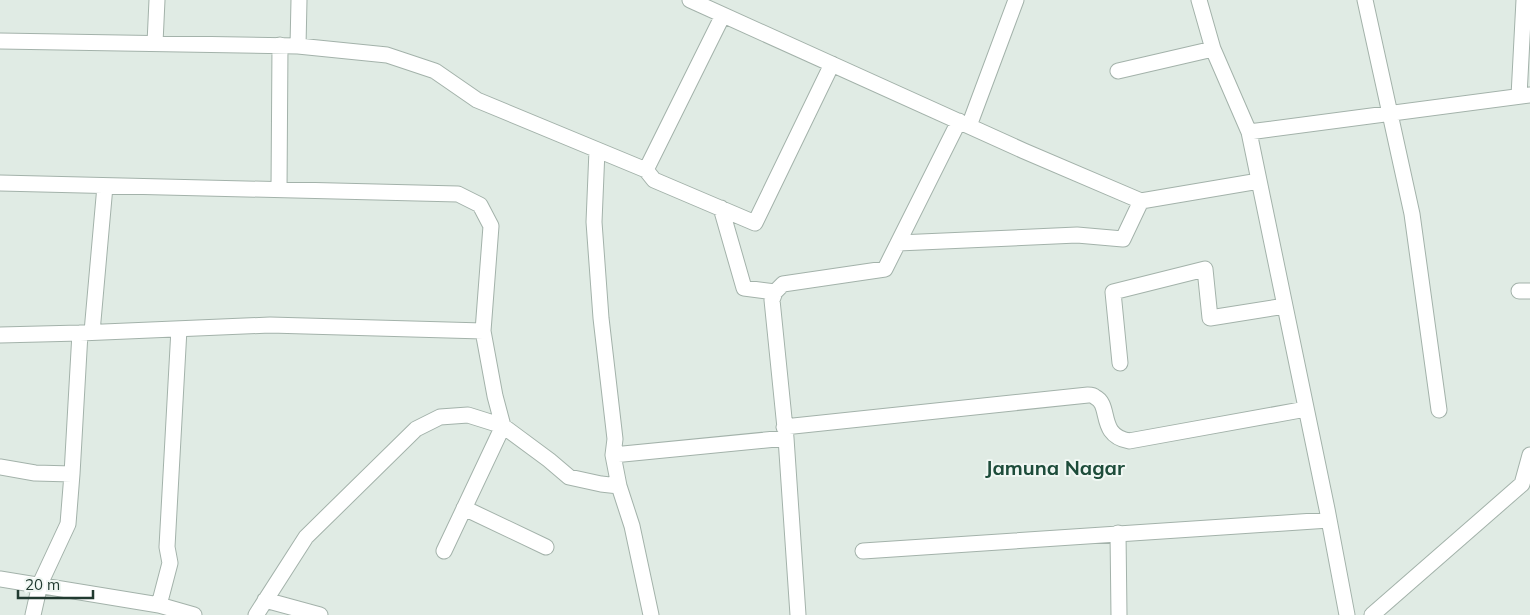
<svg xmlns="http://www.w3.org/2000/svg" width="1530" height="615" viewBox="0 0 1530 615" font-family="Mulish,sans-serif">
  <rect width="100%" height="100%" fill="#e0ebe4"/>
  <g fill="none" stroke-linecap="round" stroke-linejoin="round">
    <g stroke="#a3b2aa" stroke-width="17">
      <path id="minor" d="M690,0l334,151 117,50 118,-20
        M1199,0l14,49 36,83 78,377 20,106
        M1365,0l47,214 27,196
        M0,41l298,5 89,9 48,16 42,29 169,70 77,-155
        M155,43l2,-43
        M298,46l1,-46
        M1118,71l95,-22
        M1519,96l5,-96
        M969,126l47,-126
        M1249,132l281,-37
        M597,150l-3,72 7,96 14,121 -2,16 6,31 13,40 19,89
        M646,170l8,10 101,43 77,-159
        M0,183l458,11 22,11 11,21 -8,105 -213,-6 -190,8
        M279,190l1,-145
        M721,208l23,80 31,4
        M898,243l179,-8 46,4 18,-38
        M1519,291h11
        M92,332l13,-146
        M0,335l80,-2 -8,141 -4,50 -28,60 -7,31
        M1120,363l-7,-71 92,-23 5,49 75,-12
        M784,427l304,-32c2,0 5,0 7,2 17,8 2,38 34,44l177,-32
        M613,455l173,-17
        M0,467l35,6 37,1
        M464,508l82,39
        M1118,533l1,82
        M444,551l59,-125 -8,-30 -12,-65
        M863,551l466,-31
        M0,579l159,26 35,10
        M265,600l55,15
        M159,605l11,-42 -3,-16 12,-218
        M256,615l50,-78 110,-108 24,-12 28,-2 35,11 46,34 20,17 32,7 18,2
        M798,615l-12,-177 -14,-138 3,-8 8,-8 102,-15 74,-148
        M1372,615l150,-131 8,-29"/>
    </g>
    <use href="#minor" stroke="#fff" stroke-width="15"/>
  </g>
  <g text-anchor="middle" stroke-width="4" stroke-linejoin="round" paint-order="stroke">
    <g font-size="20" font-weight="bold" fill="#1d4c3a" stroke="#f0f7f3">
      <text x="1055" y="475">Jamuna Nagar</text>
    </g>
  </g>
  <path d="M18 590v8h75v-8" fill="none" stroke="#213a30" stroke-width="2.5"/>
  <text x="25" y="590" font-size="15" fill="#213a30" stroke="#f0f7f3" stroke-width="4" paint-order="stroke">20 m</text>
</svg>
